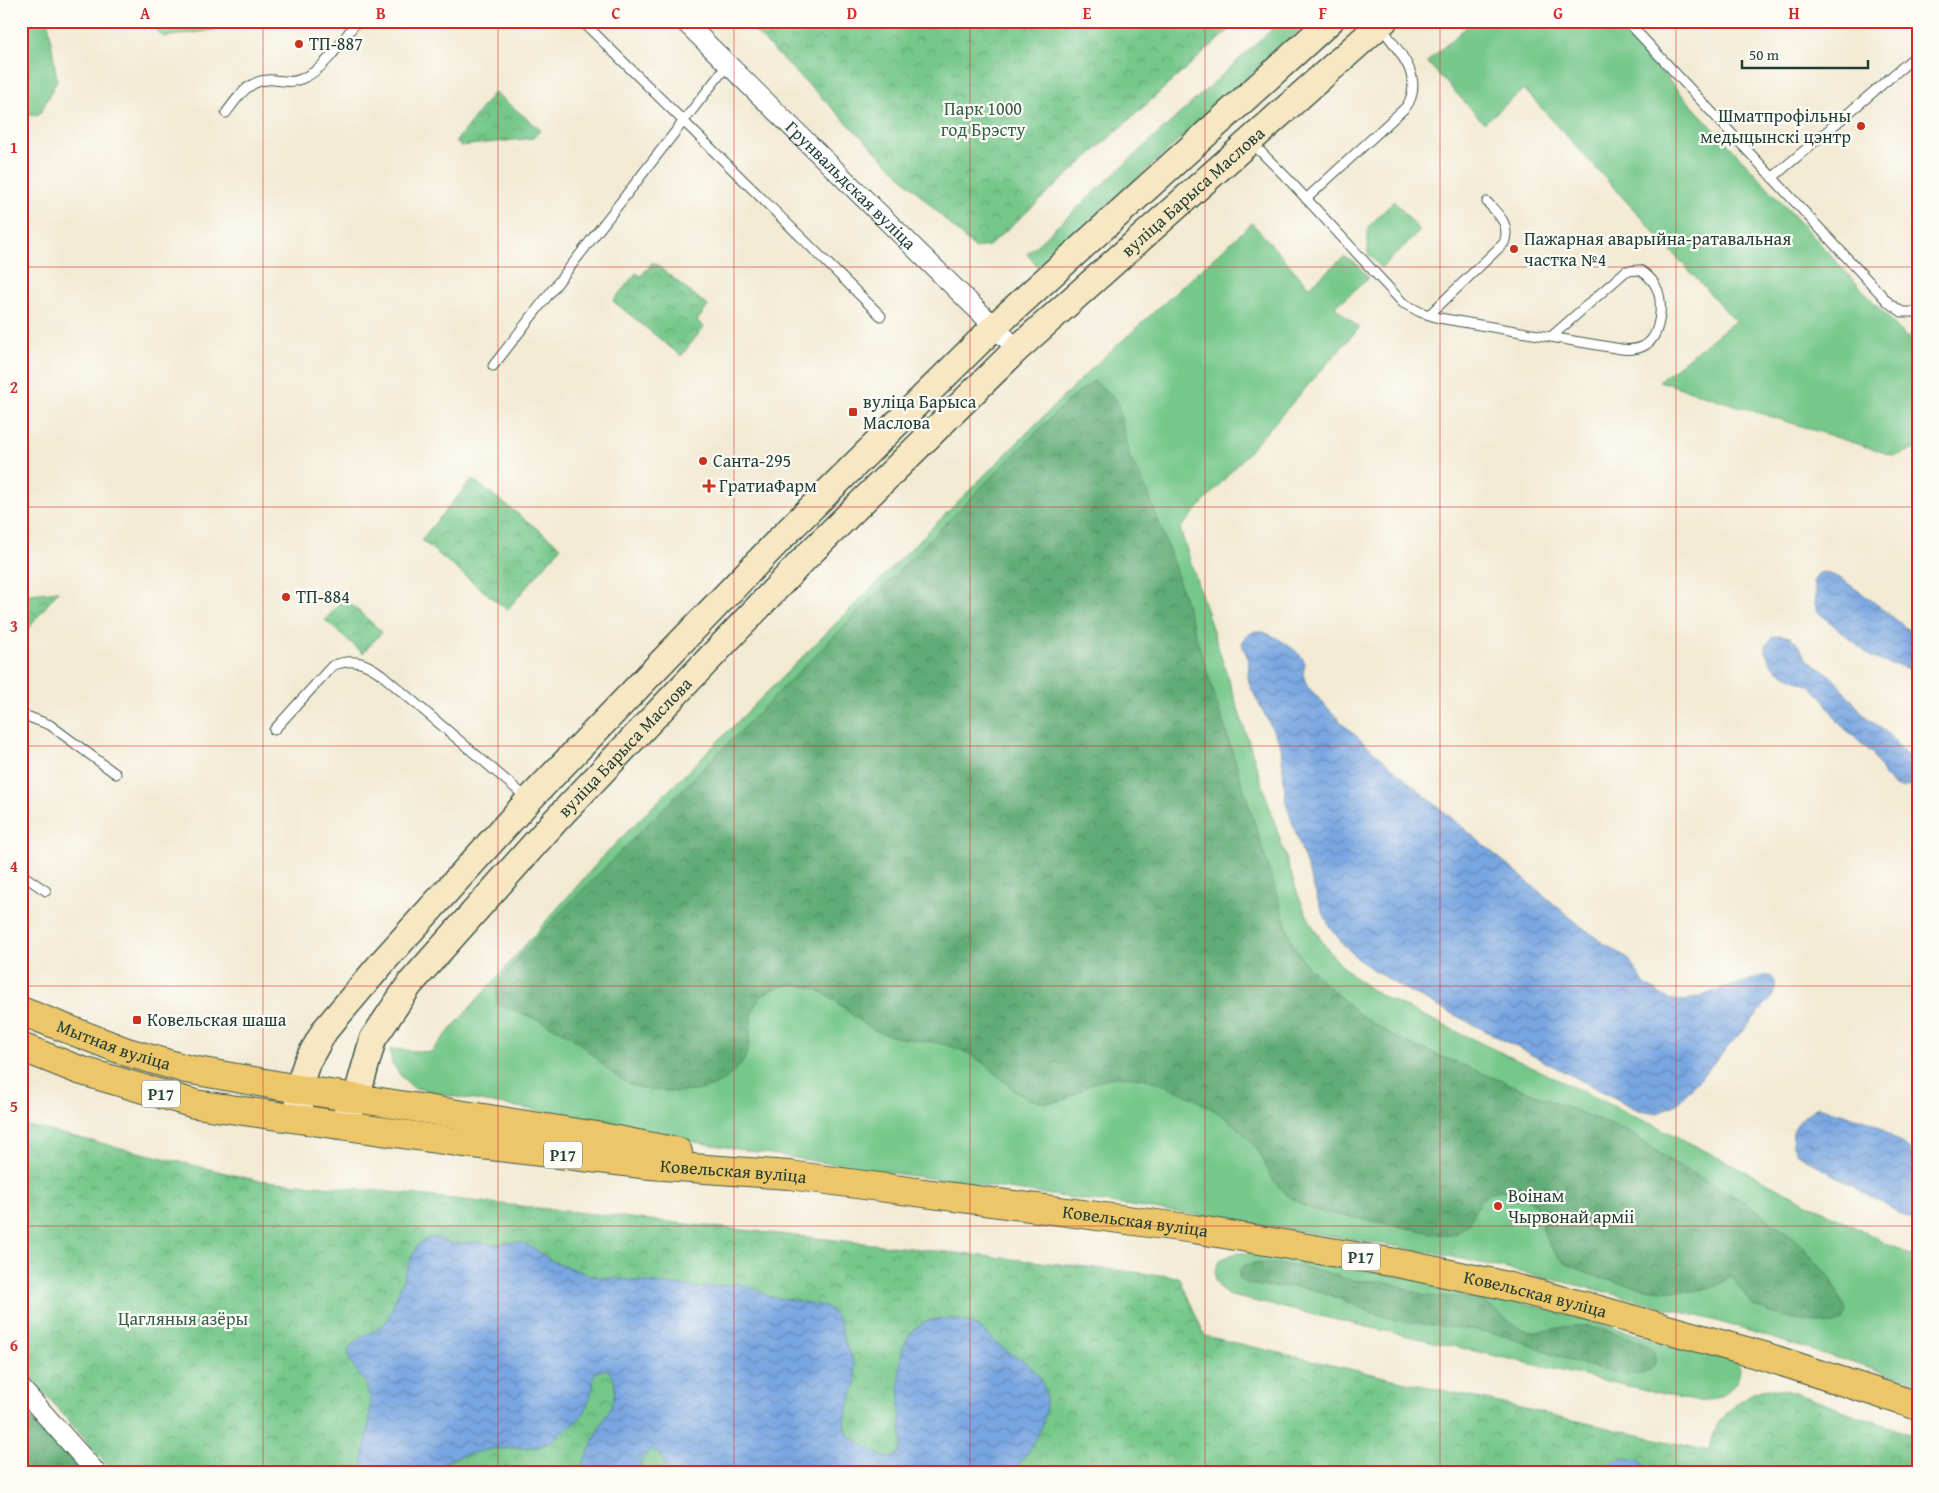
<svg xmlns="http://www.w3.org/2000/svg" width="1939" height="1493" viewBox="0 0 1939 1493" font-family="'Gentium Book Plus',serif">
  <defs>
    <pattern id="forest-crowns" width="20" height="18" patternUnits="userSpaceOnUse" patternTransform="scale(1.25)"><rect width="20" height="18" fill="#60ac76"/><path d="M2 6a3 3 0 1 1 6 0M12 15a3 3 0 1 1 6 0" fill="none" stroke="#4f8d62"/></pattern>
    <pattern id="park-crowns" width="20" height="18" patternUnits="userSpaceOnUse" patternTransform="scale(1.25)"><rect width="20" height="18" fill="#75c78a"/><path d="M2 6a3 3 0 1 1 6 0M12 15a3 3 0 1 1 6 0" fill="none" stroke="#5fa372"/></pattern>
    <pattern id="water-waves" width="16" height="10" patternUnits="userSpaceOnUse" patternTransform="scale(1.25)"><rect width="16" height="10" fill="#78a6e1"/><path d="M0 5q4-4 8 0t8 0" fill="none" stroke="#6288b7"/></pattern>
  </defs>
  <rect width="100%" height="100%" fill="#fdfcf7"/>
  <filter id="ink" filterUnits="userSpaceOnUse"><feTurbulence type="fractalNoise" baseFrequency=".02" numOctaves="2"/><feDisplacementMap in="SourceGraphic" scale="10" xChannelSelector="R" yChannelSelector="G"/><feConvolveMatrix kernelMatrix="1 2 1 2 8 2 1 2 1" color-interpolation-filters="sRGB"/></filter>
  <filter id="wash" filterUnits="userSpaceOnUse"><feTurbulence type="fractalNoise" baseFrequency=".0096" numOctaves="4" result="noise"/><feDisplacementMap in="SourceGraphic" scale="20" xChannelSelector="R" yChannelSelector="G"/><feGaussianBlur stdDeviation="1.12" result="paint"/><feColorMatrix in="noise" values="0 0 0 0 0 0 0 0 0 0 0 0 0 0 0 0 0 1.4 0 .05"/><feComposite in="paint" operator="in"/></filter>
  <g filter="url(#wash)">
    <rect width="100%" height="100%" fill="#f2ead3"/>
    <path fill="#75c78a" stroke="#4a825f" d="M21,21h27l9,59 -17,34 -19,3z
      M1281,21h29l-271,247 -12,-14z
      M1473,21h141l293,317 11,-10v120l-23,8 -236,-75 76,-60 -211,-232 -40,34 -57,-61z
      M1394,201l26,30 -39,37 -13,-15v-26z
      M1252,223l57,64 35,-30 10,4 15,17 -34,29 24,21 -179,201 118,366c18,44 39,73 80,99l294,140 246,125v124l-205,-63 -123,-32 -127,-29 -69,-13 -198,-31 -326,-45 -207,-33 -92,-21 -133,-22 -26,-7 -11,-11 -9,-12 -2,-15 41,3 177,-201 481,-480z
      M1238,1253h11l150,23 94,18 243,68 4,5c0,22 -21,32 -41,35l-472,-107 -11,-12c-5,-18 6,-27 22,-30z"/>
    <path fill="url(#forest-crowns)" stroke="#407455" d="M1094,381l23,19 12,56 18,34 23,63 114,365 9,27 13,19 21,22 36,31 35,22 230,93 48,32 67,37 51,37 37,41 15,31 -4,11 -11,4 -50,-9 -27,-10 -24,-30c-6,4 -12,10 -19,12 -31,11 -122,-7 -147,-27 -11,-8 -19,-22 -22,-35 -1,-4 -1,-10 -3,-15 -4,-10 -20,-19 -30,-20 -39,-5 -27,33 -56,43 -4,1 -10,0 -15,0 -27,-6 -55,-11 -83,-16 -19,-4 -43,-5 -59,-17 -11,-7 -21,-17 -27,-28 -3,-5 -4,-11 -7,-16 -18,-32 -55,-53 -88,-68 -23,-11 -52,-17 -76,-8 -19,8 -34,25 -57,21 -22,-4 -35,-19 -50,-33 -7,-6 -16,-12 -24,-16 -28,-16 -63,-9 -92,-23 -24,-11 -40,-36 -66,-43 -12,-2 -22,-3 -33,1 -36,13 -19,46 -32,72 -3,5 -8,9 -12,13 -23,24 -60,20 -90,15 -29,-5 -49,-37 -72,-52 -22,-14 -48,-22 -73,-32v-20l39,-47 531,-536z
      M1253,1263c24,0 49,3 73,9 8,2 17,6 25,8 13,2 26,0 39,3 13,3 24,11 37,13 17,3 34,-2 52,4 16,6 27,23 43,29 21,7 40,-5 61,-3 12,1 52,12 62,18 7,4 11,10 10,18 -8,37 -125,-19 -146,-25 -38,-11 -78,-9 -116,-18 -29,-7 -53,-23 -82,-30 -20,-5 -56,2 -72,-10l1,-9 5,-5z
      M21,1418c25,-2 49,36 64,54h-61l-3,-3z"/>
    <path fill="url(#park-crowns)" stroke="#4a825f" d="M164,21h80l-2,5 -78,11 -8,-6z
      M744,21h495l-250,225 -15,2z
      M494,92l47,38 -8,8 -73,8 -4,-5z
      M653,262l55,44 -11,15 7,6 -23,29 -68,-55 23,-28 5,3z
      M472,479l89,68 -54,63 -86,-70z
      M58,591l-37,47v-43z
      M344,598l38,34 -19,21 -38,-33z
      M21,1124l234,56 125,11 799,86 26,59 504,115c3,-9 4,-18 9,-27 8,-12 26,-28 40,-33 9,-3 18,-2 28,-1l132,47v35h-1805l-65,-75 -27,-25z"/>
    <path fill="url(#water-waves)" stroke="#4c728a" d="M1823,572c17,0 78,52 95,66v35c-16,-9 -31,-8 -47,-16l-54,-46 -2,-8 1,-9 -3,-12 5,-8z
      M1255,631c13,-1 45,19 50,32l-2,11 4,12 38,40 61,54 172,144 25,19 25,15 16,26 26,16 15,1 78,-25c16,-3 14,13 8,23l-94,105 -19,9 -20,-3 -241,-125 -38,-25 -15,-15 -14,-18 -10,-21 -34,-103 -5,-57 -31,-60 -2,-9 1,-16 -7,-17 4,-8z
      M1780,635l10,2 5,4 12,18 25,18 34,40 21,16 18,21 13,7 -1,22 -15,5 -7,-2 -10,-9 -12,-23 -33,-30 -20,-29 -10,-9 -32,-15 -7,-8 -5,-10v-7l6,-9z
      M1818,1107l48,13 13,7 39,29v68l-121,-70c-13,-20 3,-38 21,-47z
      M430,1237l8,1 14,6 19,-2 26,2 18,-2 7,1 11,5 19,13 40,15 108,12 38,-4 15,4 15,8 52,9 8,3 11,12 4,18 11,25 2,21 -12,36 4,15 35,22 7,1 6,-2 4,-5 2,-7c-1,-25 -6,-78 2,-99 14,-33 51,-31 77,-16 8,5 13,13 20,18 10,8 22,12 31,21 31,32 5,78 -20,104h-131l-31,-4 -16,4h-168c-4,-29 -22,-29 -28,0h-59l23,-49 8,-14 4,-12 1,-11 -2,-9 -6,-8 -11,3 -3,6v10l-8,24 -10,11 -25,19 -11,5 -48,2 -23,5 -21,7 -16,11h-69c1,-27 13,-56 6,-82 -3,-13 -24,-27 -19,-41 5,-13 29,-15 39,-30l24,-63 7,-12z
      M1625,1458l14,2 12,12h-56l22,-12z"/>
  </g>
  <g filter="url(#ink)">
    <g fill="none" stroke-linecap="round" stroke-linejoin="round">
      <g stroke="#3f574c" stroke-width="11">
        <path id="service" d="M582,21l299,295
          M1627,21l262,282 13,9h16
          M226,113c13,-18 24,-35 48,-33 10,1 18,3 27,-1 24,-9 41,-38 56,-58
          M1251,142l37,37 115,124 17,9 19,6 182,31c9,1 18,1 26,-5 13,-9 16,-39 11,-53 -3,-8 -10,-16 -18,-21l-14,1 -75,66
          M1772,178l146,-124
          M1306,199l100,-92c20,-29 -8,-57 -25,-80
          M1429,315l75,-72c7,-18 -5,-28 -17,-41
          M493,366l235,-302
          M21,714l29,11 66,49
          M274,730l58,-64c20,-8 33,-4 49,8l146,124
          M21,874l25,17"/>
      </g>
      <g stroke="#3f574c" stroke-width="21">
        <g id="minor">
          <path id="s1" d="M684,21l333,328"/>
          <path d="M21,1388l75,84"/>
        </g>
      </g>
      <g stroke="#3f574c" stroke-width="29">
        <g id="secondary">
          <path d="M305,1120l-6,-14 -1,-17 9,-27 18,-32 62,-73 142,-157 252,-262 213,-211 336,-306"/>
          <path id="s2" d="M337,1125l11,-11 8,-15 17,-60 37,-55 145,-163 250,-263 212,-209 367,-328"/>
        </g>
      </g>
      <g stroke="#3f574c" stroke-width="30">
        <g id="trunk">
          <path id="s3" d="M21,1011l106,41 59,17 112,20 299,47 81,16"/>
          <path id="s4" d="M21,1047l58,23 116,34 262,38 193,23 139,10 405,54 208,35 92,19 87,22 186,52 151,49"/>
        </g>
      </g>
      <use href="#service" stroke="#fff" stroke-width="9"/>
      <use href="#minor" stroke="#fff" stroke-width="19"/>
      <use href="#secondary" stroke="#f7e8c3" stroke-width="26"/>
      <use href="#trunk" stroke="#ecc669" stroke-width="28"/>
    </g>
  </g>
  <path fill="none" stroke="#d62828" stroke-width="1" stroke-opacity="0.55" d="M263,21v1451M498,21v1451M734,21v1451M970,21v1451M1205,21v1451M1440,21v1451M1676,21v1451M21,267h1897M21,507h1897M21,746h1897M21,986h1897M21,1226h1897"/>
  <g fill="#c8321e" stroke="#fdfcf7" stroke-width="2">
    <circle cx="299" cy="44" r="5"/>
    <circle cx="1861" cy="126" r="5"/>
    <circle cx="1514" cy="249" r="5"/>
    <rect x="848" y="407" width="10" height="10" rx="2.5"/>
    <circle cx="703" cy="461" r="5"/>
    <path d="M706.5 478.5h5v5h5v5h-5v5h-5v-5h-5v-5h5z"/>
    <circle cx="286" cy="597" r="5"/>
    <rect x="132" y="1015" width="10" height="10" rx="2.5"/>
    <circle cx="1498" cy="1206" r="5"/>
  </g>
  <g text-anchor="middle" stroke-width="4.5" stroke-linejoin="round" paint-order="stroke">
    <g fill="#fdfcf7" stroke="#62766e" stroke-width="1">
      <rect x="142" y="1080.5" width="38" height="27" rx="4"/>
      <rect x="544" y="1141.5" width="38" height="27" rx="4"/>
      <rect x="1342" y="1243.5" width="38" height="27" rx="4"/>
    </g>
    <g font-size="16" font-weight="bold" fill="#1f3d34">
      <text x="161" y="1100">Р17</text>
      <text x="563" y="1161">Р17</text>
      <text x="1361" y="1263">Р17</text>
    </g>
    <g font-size="18" fill="#1f3d34" stroke="#fdfcf7" text-anchor="start">
      <text x="309" y="50">ТП-887</text>
      <text x="1851" y="122" text-anchor="end">Шматпрофільны<tspan x="1851" dy="21">медыцынскі цэнтр</tspan></text>
      <text x="1524" y="245">Пажарная аварыйна-ратавальная<tspan x="1524" dy="21">частка №4</tspan></text>
      <text x="863" y="408">вуліца Барыса<tspan x="863" dy="21">Маслова</tspan></text>
      <text x="713" y="467">Санта-295</text>
      <text x="719" y="492">ГратиаФарм</text>
      <text x="296" y="603">ТП-884</text>
      <text x="147" y="1026">Ковельская шаша</text>
      <text x="1508" y="1202">Воінам<tspan x="1508" dy="21">Чырвонай арміі</tspan></text>
    </g>
    <g font-size="18" fill="#34604a" stroke="#fdfcf7">
      <text x="983" y="115">Парк 1000<tspan x="983" dy="21">год Брэсту</tspan></text>
      <text x="183" y="1325">Цагляныя азёры</text>
    </g>
    <g font-size="18" fill="#1f3d34" stroke="#fdfcf7">
      <text dy="6" stroke="none"><textPath href="#s1" startOffset="234">Грунвальдская вуліца</textPath></text>
      <text dy="6" stroke="none"><textPath href="#s2" startOffset="1276">вуліца Барыса Маслова</textPath></text>
      <text dy="6" stroke="none"><textPath href="#s2" startOffset="481">вуліца Барыса Маслова</textPath></text>
      <text dy="6" stroke="none"><textPath href="#s3" startOffset="99">Мытная вуліца</textPath></text>
      <text dy="6" stroke="none"><textPath href="#s4" startOffset="726">Ковельская вуліца</textPath></text>
      <text dy="6" stroke="none"><textPath href="#s4" startOffset="1131">Ковельская вуліца</textPath></text>
      <text dy="6" stroke="none"><textPath href="#s4" startOffset="1538">Ковельская вуліца</textPath></text>
    </g>
  </g>
  <rect width="1939" height="1493" fill="none" stroke="#fdfcf7" stroke-width="55"/>
  <path d="M1742 60v8h126v-8" fill="none" stroke="#1f3d34" stroke-width="2.5"/>
  <text x="1749" y="60" font-size="15" fill="#1f3d34" stroke="#fdfcf7" stroke-width="4" paint-order="stroke">50 m</text>
  <rect x="28" y="28" width="1884" height="1438" fill="none" stroke="#d62828" stroke-width="2"/>
  <g font-size="16" text-anchor="middle" font-weight="bold" fill="#d62828">
    <text x="145" y="19">A</text>
    <text x="381" y="19">B</text>
    <text x="616" y="19">C</text>
    <text x="852" y="19">D</text>
    <text x="1087" y="19">E</text>
    <text x="1323" y="19">F</text>
    <text x="1558" y="19">G</text>
    <text x="1794" y="19">H</text>
    <text x="14" y="153">1</text>
    <text x="14" y="393">2</text>
    <text x="14" y="632">3</text>
    <text x="14" y="872">4</text>
    <text x="14" y="1112">5</text>
    <text x="14" y="1351">6</text>
  </g>
</svg>
